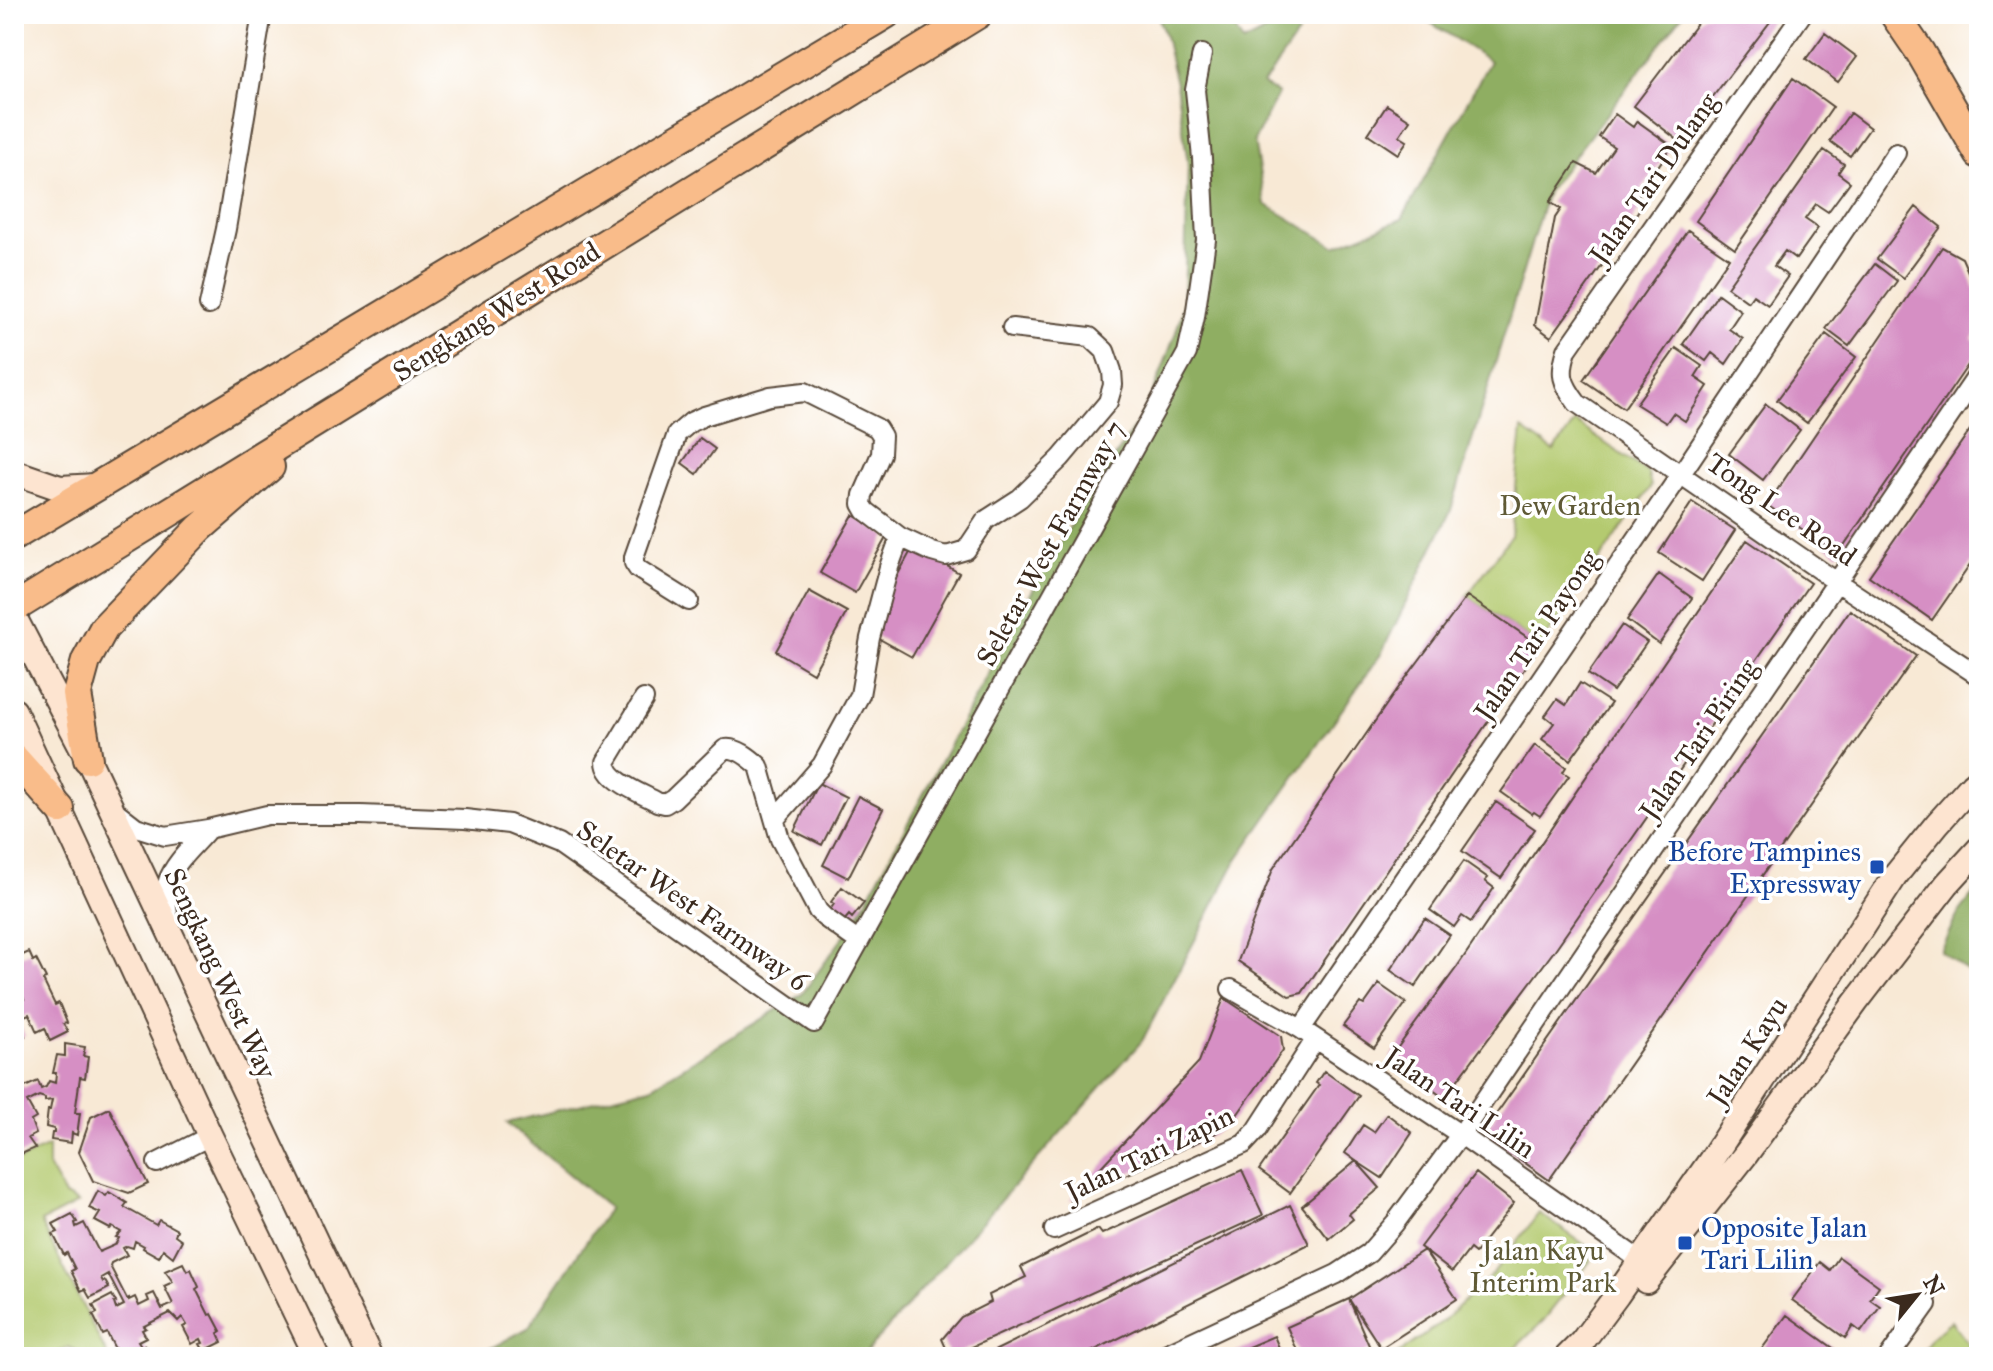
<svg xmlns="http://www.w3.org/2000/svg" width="1993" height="1371" viewBox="0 0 1993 1371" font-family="'IM FELL Great Primer',serif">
  <rect width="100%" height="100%" fill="#fff"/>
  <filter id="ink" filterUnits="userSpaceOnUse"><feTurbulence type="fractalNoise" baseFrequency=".0125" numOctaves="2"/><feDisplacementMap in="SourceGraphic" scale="16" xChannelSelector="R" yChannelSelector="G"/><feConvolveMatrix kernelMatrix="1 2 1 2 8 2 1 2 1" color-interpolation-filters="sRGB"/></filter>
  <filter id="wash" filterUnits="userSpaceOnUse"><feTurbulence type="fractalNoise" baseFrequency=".006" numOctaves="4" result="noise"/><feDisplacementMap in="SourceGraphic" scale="32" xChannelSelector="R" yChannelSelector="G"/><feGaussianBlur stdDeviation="1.8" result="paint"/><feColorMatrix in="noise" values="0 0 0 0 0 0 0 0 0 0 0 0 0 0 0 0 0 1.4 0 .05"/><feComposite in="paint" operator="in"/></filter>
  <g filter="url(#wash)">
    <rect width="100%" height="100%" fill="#f8e9d5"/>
    <path fill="#b4ca6f" stroke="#787a46" stroke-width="2" d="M1575,422l73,51 3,13 -111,160 -73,-50 44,-60 11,-107 32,22z
      M48,1146v20l17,30 13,7 -37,19 67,135h-18l-22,-10 -18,10h-36v-194z
      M1539,1213l49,34 3,13 -48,61 -37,36h-112l49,-36 49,-46z
      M1951,1321l23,30 5,3v3h-59l12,-20z"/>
    <path fill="#8fae62" stroke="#656c40" stroke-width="2" d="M1157,14h83l-6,13 9,16 23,-12 21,-5 11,8 -35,50 15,10 -24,47 11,63 70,42 67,-27 88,-158 -73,-47h266l-136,178 -96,318 -70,144 -143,204 -96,183 -280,316h-387l53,-29 81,-120 -102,-85 144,-36 151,-93 55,-76 162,-303 39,-70 83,-128 15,-31 20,-54 8,-28 4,-141 -12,-79 -11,-48z
      M1979,887v92l-39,-28 18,-37z"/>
    <g id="blocks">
      <path fill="#d68fc4" d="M1704,14h72l-97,127 -45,-35z
        M1825,33l32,24 -19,25 -32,-23z
        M1793,78l40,29 -98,142 -39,-28z
        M1387,105l23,15 -11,16 8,5 -9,13 -30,-20z
        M1850,113l20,15 -20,28 -20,-15z
        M1615,114l18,13 4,-6 35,25 -37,54 7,5 -26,41 -65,91 -16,-12 20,-107 6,-9 -11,-7 26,-39 20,10 18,-26 -15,-10z
        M1824,150l20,14 -6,9 12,9 -22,30 -12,-8 -11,15 13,9 -22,31 -11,-8 -11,15 14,10 -20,29 -15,-10 -5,7 -21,-15z
        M1916,207l25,20 -38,51 -26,-19z
        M1688,230l41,28 -105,150 -41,-28z
        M1942,247l20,11 17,39v33l-7,9 7,4v6l-141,205 -71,-49z
        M1875,264l22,17 -48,65 -23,-17z
        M1718,294l23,17 -12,18 14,10 -17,25 -14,-11 -6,8 -23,-17z
        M1826,334l30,23 -49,66 -30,-23z
        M1676,348l26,18 -7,11 13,9 -23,35 -12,-8 -7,10 -30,-19z
        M1766,404l34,26 -37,50 -34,-26z
        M1979,417v135l-47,68 -63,-44z
        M700,438l15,11 -18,25 -15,-11z
        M1692,502l43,28 -33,51 -43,-28z
        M853,515l34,21 -32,57 -35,-20z
        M1747,540l63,43 -256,368 -110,147 -54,-40 67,-91z
        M913,547l46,26 -47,84 -36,-20 8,-37z
        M1659,574l33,24 -33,46 -32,-24z
        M809,591l38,21 -34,61 -37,-22z
        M1467,596l73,50 -238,347 -13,3 -51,-35 35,-92 118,-171z
        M1850,610l66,46 -367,524 -66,-47z
        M1622,625l25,17 -34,49 -25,-17z
        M1580,683l31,20 -41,57 -28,-21 12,-16 -9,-7 12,-17 9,6z
        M1535,745l31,22 -3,5 6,4 -29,40 -6,-4 -2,2 -31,-22z
        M818,783l28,14 -24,48 -28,-14z
        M858,796l25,13 -35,69 -25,-13z
        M1496,802l39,27 -34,49 -39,-27z
        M1464,861l24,17 -3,3 9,7 -23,34 -9,-6 -8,11 -24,-17z
        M842,887l22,16 -12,15 -3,-3 -5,6 -14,-11 4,-6 -3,-2z
        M1425,918l25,17 -35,52 -25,-17z
        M29,952l4,9 3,-2 10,20 -3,1 12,25 4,-2 8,20 -4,1 5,8 -18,9 -5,-13 -8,4 -8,-18 -12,5 8,17 -8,4 -3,-4v-23l5,-1 2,-4 -3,-6 6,-3 -4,-9 -3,2 -3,-8v-11l4,-2 -2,-4h-2v-8z
        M1379,984l27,19 -32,45 -31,-22 17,-23 4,2z
        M1224,998l57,38 2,14 -46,65 -6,7 -18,13 -144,66 130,-139z
        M65,1044l20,3 -2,9 5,1 -3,21 -5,-1 -5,36h5l-3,22 -5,-2 -1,10 -20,-3 1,-7h2v-4l-8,-2 2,-17h2l2,-10 -7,1v-3l-6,-2 -12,6 9,16 -5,3 5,13 -8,4 7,10 -18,8 -3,-7v-76l9,15 15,-7 3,8 5,-2 3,-6 6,2 1,-10h-3l4,-18 8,1z
        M1324,1071l35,25 -69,97 -31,-23 60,-85 -3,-2z
        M109,1108l39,76 -19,9 -36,-12 -14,-29 12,-35z
        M1387,1114l25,19 -30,45 -26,-17 24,27 -31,26 4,5 -24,20 -27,-33 54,-45 -11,-8 18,-28 11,7z
        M1242,1170l21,45 -313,142 -8,-18 19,-22 30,-15 -2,-7 37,-18 -5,-10 77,-38 4,5z
        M1476,1173l38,30 -39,50 -5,-4 -18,23 -32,-25z
        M98,1191l8,5 3,-4 18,11 -3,4 32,18 3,-5 18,10 -2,5 7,5 -9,17 -10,-8 -4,8 -16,-9 1,-2 -9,-5 -2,7 -6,-2 -4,2 4,7 -16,8 -1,3 17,33 2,-1v2l6,-3 4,9 10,-5 -2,-5 7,-3 8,16 11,-5 -9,-18 9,-4 -8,-11 18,-8 4,8 4,-2 8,18 -3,2 13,26 3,-1 9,17 -3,2 4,9 -18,9 -4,-7 3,-1 -2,-4 -9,5 -9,-17 4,-2 -5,-8 -4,4 -8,-8 -26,13 2,2 -4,2 4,7 -8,4 4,6 2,-2 6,12h-31l-12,-24 -4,2 -10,-20 4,-2 -4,-8 19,-10 4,7 -2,1 2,6 8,-4 -16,-31 -7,4 2,4 2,-1 4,7 -19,10 -5,-9 -4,2 -10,-20 4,-2 -8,-16 -3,2 -11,-21 5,-2 -5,-8 19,-10 5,8 -2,1 1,4 8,-4 15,29 16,-7 4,-7 -3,-1 5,-5 -9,-5 -2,2 -15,-8 5,-8 -11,-5z
        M1290,1205l19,39 -228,113h-99z
        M1424,1250l33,49 -76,49 -32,-49 22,51 -17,7h-54l-13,-30 62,-28z
        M1839,1257l40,29 -9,13 10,7 -19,26 -8,-6 -8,12 -53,-38 28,-38 10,8z
        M1787,1315l49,35 -5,7h-75z
        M1274,1336l9,21h-59l29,-12z"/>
    </g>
  </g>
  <g filter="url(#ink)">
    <use href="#blocks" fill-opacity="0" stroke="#574739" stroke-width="2"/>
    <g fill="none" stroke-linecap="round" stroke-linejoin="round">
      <g stroke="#574739" stroke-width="22">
        <path id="street" d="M1802,14l-235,336c-8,24 -5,33 10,53l254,175 148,98
          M209,305l17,-76 36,-215
          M689,601l-51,-32 -4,-6v-6l43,-123 14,-12 13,-6 66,-20 35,-4 72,36 5,8 -1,18 -18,41 -1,9 4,7 34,26 32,15 14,4 20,-6 20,-30 34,-22 41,-40 47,-56 5,-17 -1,-14 -7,-20 -15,-14 -78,-9
          M644,699l-38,63c1,19 35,31 51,40l8,2 8,-5 52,-50c12,-2 25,9 34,17l21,73 38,72 6,6 35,25
          M114,810l22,17 29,9 43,-7 59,-14h94l104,4 44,5 50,20 255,179 373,-670 8,-36 11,-77 -4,-82 -7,-68 7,-36
          M775,819l47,-54 38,-70 10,-57 19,-71 11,-30
          M169,920c-2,-12 -5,-27 -1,-39 7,-20 27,-36 40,-52
          M1231,989l70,40 160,106 190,133
          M1301,1029l380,-555 215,-321
          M157,1163l53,-27
          M1054,1230l190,-86 13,-14 58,-90
          M1159,1357l178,-83 32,-21 26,-30 71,-96 513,-754
          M1889,1357l38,-53"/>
      </g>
      <g stroke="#574739" stroke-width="28">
        <path id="secondary" d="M14,472l46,16 36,-2
          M14,617l74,142 282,598
          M14,711l196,425 107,221
          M1646,1281l100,-127 110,-152 91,-118 32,-35
          M1567,1357l15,-15 35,-47 94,-135 184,-284 42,-52 35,-39 7,-6"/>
      </g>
      <g stroke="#574739" stroke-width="32">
        <path id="primary" d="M1894,14l26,38 59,102
          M14,536l872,-522
          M14,608l964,-594
          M14,758l46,51
          M88,759l-11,-65 9,-33 18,-33 96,-100 70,-61"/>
      </g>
      <use href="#street" stroke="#fff" stroke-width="18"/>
      <use href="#secondary" stroke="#fde4d0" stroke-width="24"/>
      <use href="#primary" stroke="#f9bc8a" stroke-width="28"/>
    </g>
  </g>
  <g fill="#1a4fb4" stroke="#fff" stroke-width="3">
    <rect x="1869" y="859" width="16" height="16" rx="4"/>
    <rect x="1677" y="1235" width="16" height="16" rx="4"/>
  </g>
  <g text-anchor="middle" stroke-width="7" stroke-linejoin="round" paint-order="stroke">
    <g font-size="28" fill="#3b2a1e" stroke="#fff">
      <text transform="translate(1653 178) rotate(-55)" y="10">Jalan Tari Dulang</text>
      <text transform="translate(496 311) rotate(-32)" y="10">Sengkang West Road</text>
      <text transform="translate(1782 509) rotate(35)" y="10">Tong Lee Road</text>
      <text transform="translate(1050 543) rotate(-61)" y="10">Seletar West Farmway 7</text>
      <text transform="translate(1536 635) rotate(-56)" y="10">Jalan Tari Payong</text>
      <text transform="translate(1698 739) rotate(-56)" y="10">Jalan Tari Piring</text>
      <text transform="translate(693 905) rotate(35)" y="10">Seletar West Farmway 6</text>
      <text transform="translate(221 973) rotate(65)" y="10">Sengkang West Way</text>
      <text transform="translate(1747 1051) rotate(-57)" y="10">Jalan Kayu</text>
      <text transform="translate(1460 1102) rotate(34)" y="10">Jalan Tari Lilin</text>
      <text transform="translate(1149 1153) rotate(-26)" y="10">Jalan Tari Zapin</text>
    </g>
    <g font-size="28" fill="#5f5a36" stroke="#fff">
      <text x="1570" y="515">Dew Garden</text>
      <text x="1543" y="1260">Jalan Kayu<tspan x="1543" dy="32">Interim Park</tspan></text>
    </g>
    <g font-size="28" fill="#164399" stroke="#fff" text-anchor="end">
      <text x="1861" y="861">Before Tampines<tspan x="1861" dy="32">Expressway</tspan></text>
      <text x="1701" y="1237" text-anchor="start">Opposite Jalan<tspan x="1701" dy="32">Tari Lilin</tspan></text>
    </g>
  </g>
  <rect width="1993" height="1371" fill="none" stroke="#fff" stroke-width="48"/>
  <g transform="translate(1917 1295) rotate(60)" stroke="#ffffff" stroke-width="6" paint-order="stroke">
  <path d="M0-6L14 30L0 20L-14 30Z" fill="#3b2a1e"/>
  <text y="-12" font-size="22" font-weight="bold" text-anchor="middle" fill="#3b2a1e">N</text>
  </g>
</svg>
